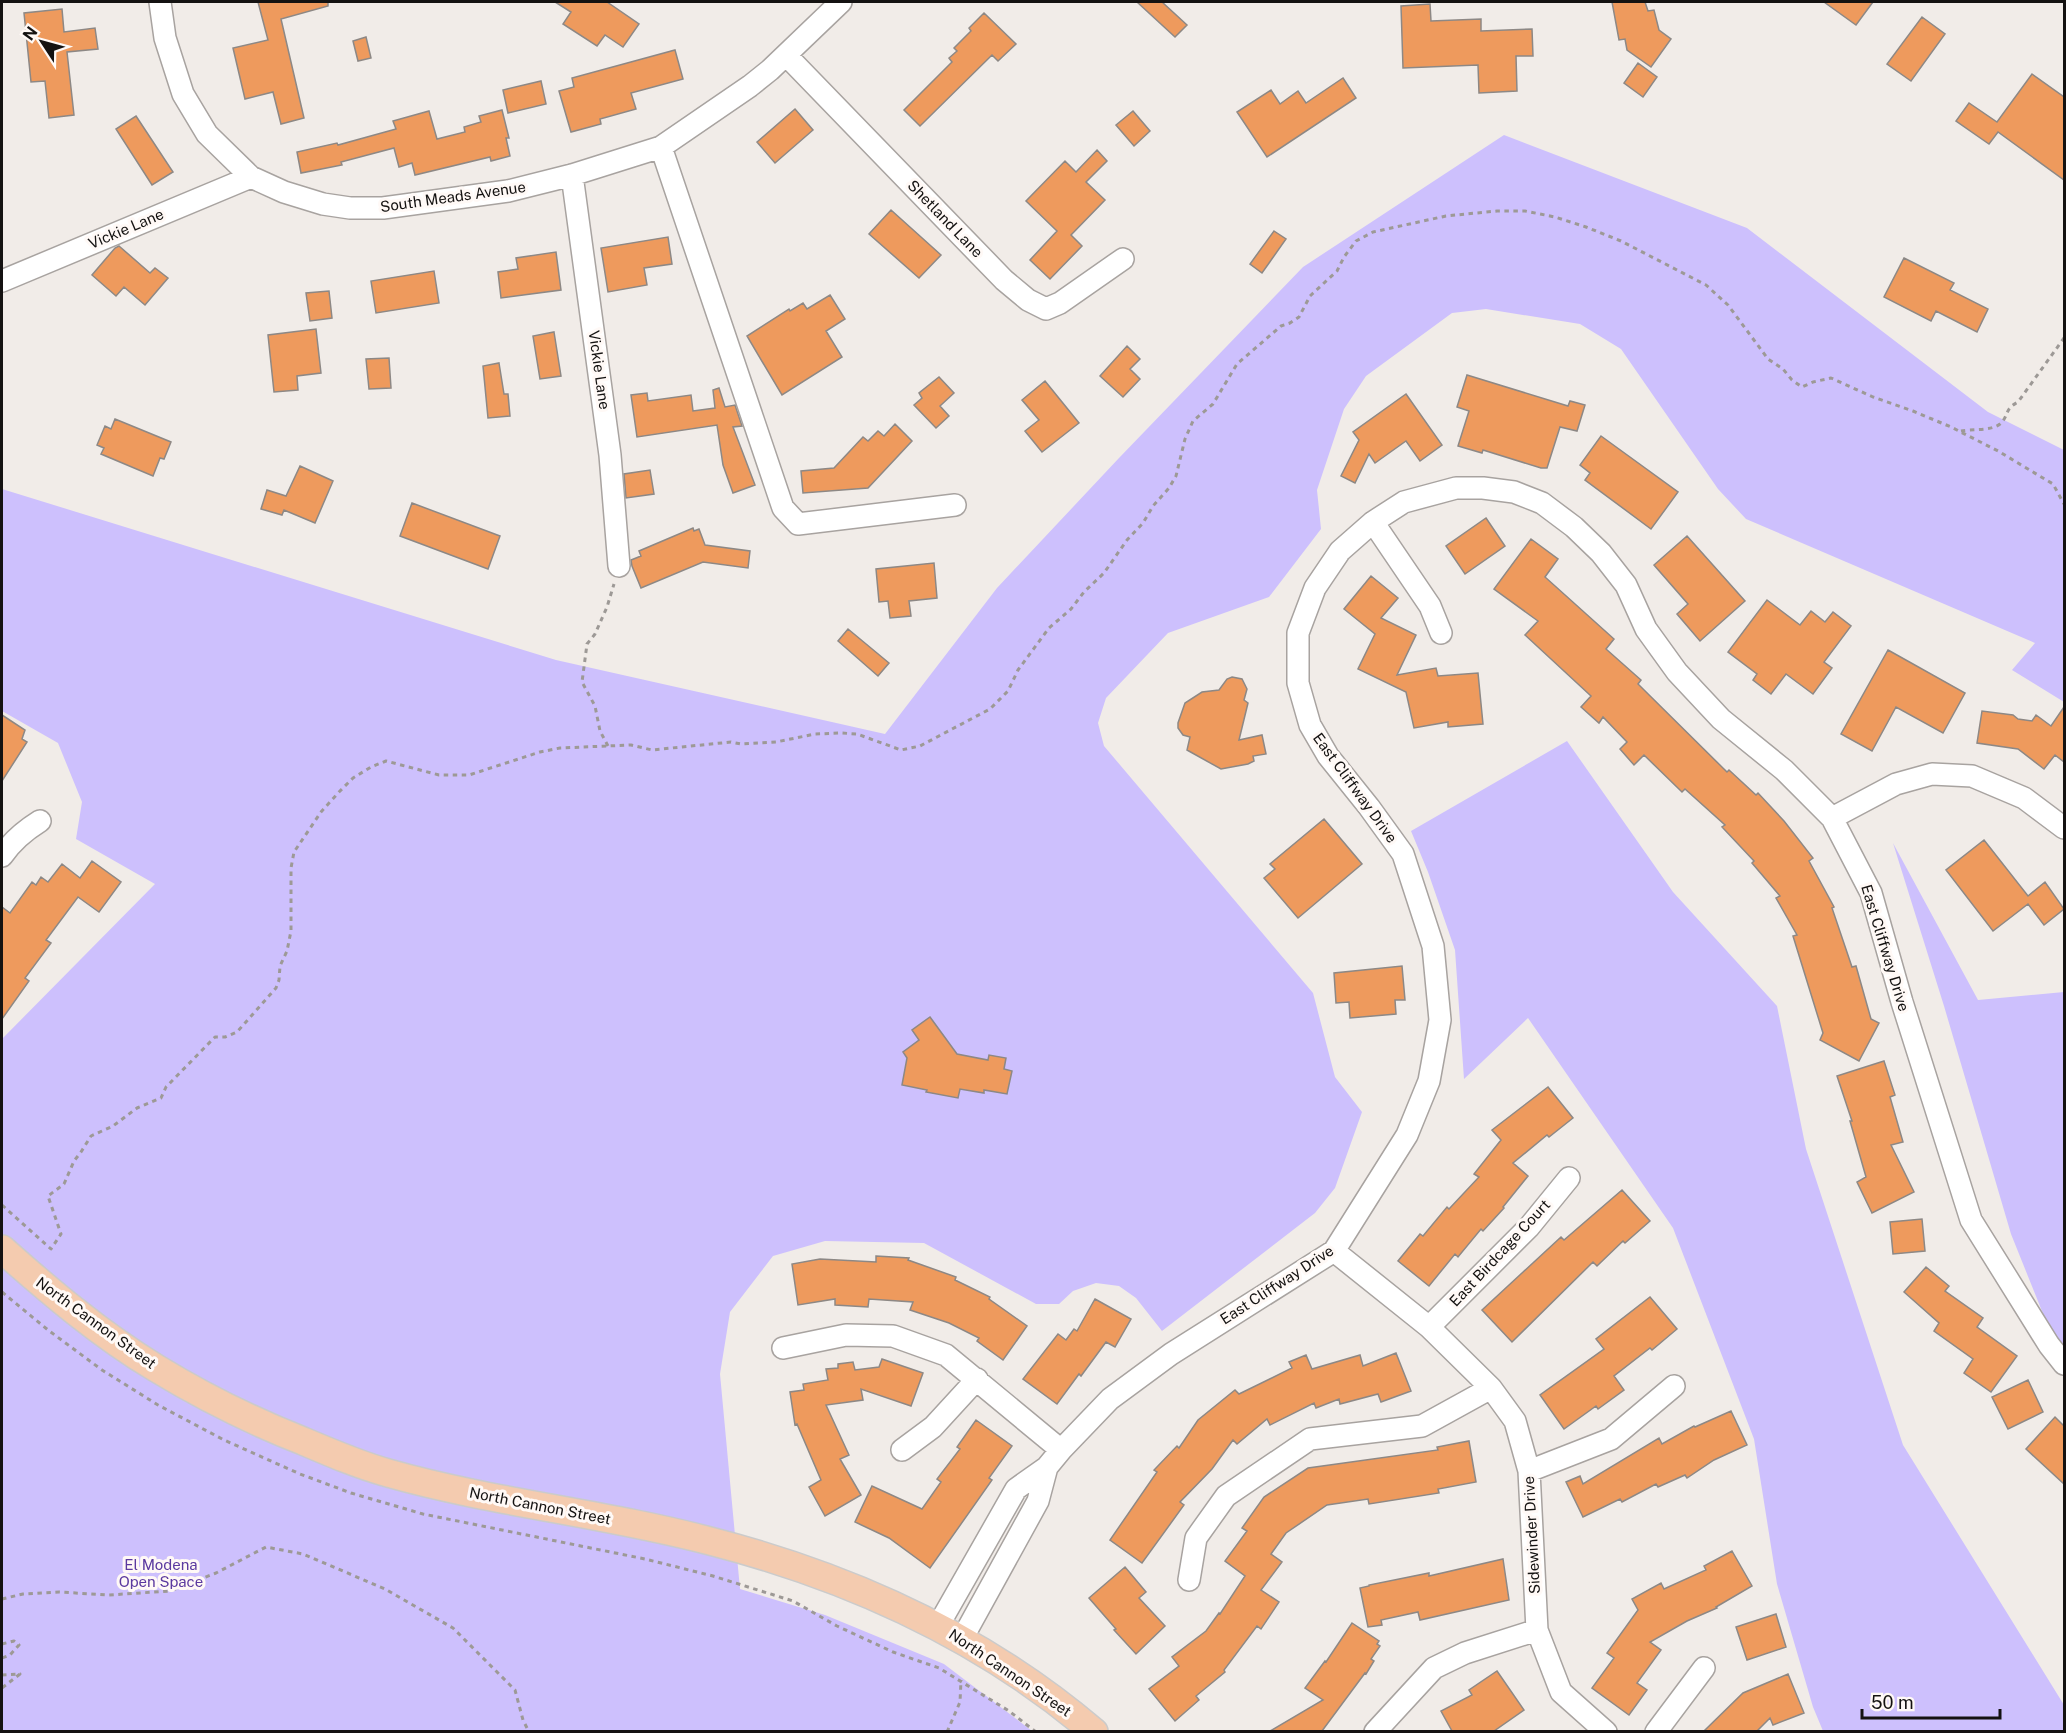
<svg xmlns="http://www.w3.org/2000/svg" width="2066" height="1733" viewBox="0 0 2066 1733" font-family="'Public Sans',sans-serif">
  <rect width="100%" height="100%" fill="#f1ece8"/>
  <path fill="#cdc0fd" d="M1504,135l243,93 241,184 76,38v252l-52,-32 23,-27 -289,-124 -28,-30 -97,-140 -41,-25 -94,-15 -34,4 -86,63 -22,33 -27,81 4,39 -52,68 -101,36 -62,65 -8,25 6,23 209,247 22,84 27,35 -27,76 -20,25 -153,118 -26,-33 -17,-12 -23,-3 -23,8 -14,13h-23l-112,-61 -99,-2 -52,15 -43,56 -10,62 20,215 85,26 119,49 88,67h-1030v-692l153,-155 -79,-45 6,-37 -24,-59 -56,-32v-222l554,171 329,74 112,-146 122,-130 184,-191z
    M1567,741l106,151 104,114 29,143 97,296 161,260v26h-241l-10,-24 -36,-123 -23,-145 -81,-211 -145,-210 -64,61 -9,-129 -27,-78 -17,-41z
    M1893,843l85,157 86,-8v374l-53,-132 -67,-228z"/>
  <path fill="#ee9a5d" stroke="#8d8885" stroke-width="1.5" d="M258,2h70v4l-47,13 23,99 -23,6 -8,-32 -28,7 -12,-51 35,-8z
    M555,2h52l32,22 -16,23 -18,-12 -8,11 -34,-22 8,-12z
    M1137,2h25l25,23 -12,12z
    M1612,2h33l3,9 6,-1 5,20 12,9 -20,28 -24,-17 -2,-11 -6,1z
    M1824,2h49l-17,23z
    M1430,4l1,17 50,-2v12l51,-2 1,27h-17l1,35 -38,2 -1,-28 -75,3 -2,-62z
    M62,9l2,23 31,-4 3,21 -31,3 7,63 -25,3 -4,-37 -14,1 -7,-69z
    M984,13l32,31 -18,17 -6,-6 -72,71 -16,-16 48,-48 -3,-4 8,-7 -3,-3 17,-17 -2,-3z
    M1922,17l23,17 -34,47 -24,-17z
    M366,37l5,21 -13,3 -5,-20z
    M675,50l8,29 -52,14 5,16 -36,10 1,5 -30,8 -12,-41 15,-4 -2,-9z
    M1638,63l19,14 -14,20 -19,-14z
    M2032,74l32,23v83l-66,-48 -9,12 -33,-23 13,-18 28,19z
    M1343,78l13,20 -89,59 -30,-45 34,-22 9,14 18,-13 8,12z
    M541,81l5,23 -38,9 -5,-23z
    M795,109l18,21 -38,33 -18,-21z
    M502,110l7,28h-3l4,18 -19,5 -1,-4 -75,18 -3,-12 -13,4 -5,-19 -53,14 1,3 -41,8 -4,-21 40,-9 1,2 58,-16 -3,-8 36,-10 8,28 28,-7 -1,-5 17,-5 -2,-6z
    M1133,111l17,20 -16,15 -18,-21z
    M136,116l37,56 -21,13 -36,-56z
    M1097,150l10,11 -21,21 19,18 -34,35 11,11 -32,33 -20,-19 27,-29 -31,-30 39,-40 11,11z
    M891,210l50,45 -22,23 -50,-44z
    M1274,231l12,8 -24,34 -12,-9z
    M668,237l4,27 -28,4 3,17 -39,7 -7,-44z
    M119,246l31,27 5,-5 13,10 -23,27 -21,-18 -8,9 -24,-21 23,-27z
    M556,252l5,38 -60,8 -3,-26 20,-3 -2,-11z
    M1904,258l50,25 -4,7 38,19 -11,23 -41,-21 -5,10 -47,-24z
    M434,271l5,32 -63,10 -5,-32z
    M329,291l3,27 -22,3 -4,-28z
    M830,295l15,24 -19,12 16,26 -60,38 -35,-59 42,-27 1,2 13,-8 4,6z
    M316,329l5,44 -24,3 1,14 -24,2 -6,-57z
    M554,332l7,44 -21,3 -7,-43z
    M1127,346l13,13 -10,10 10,10 -17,18 -23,-21z
    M389,358l2,30 -22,1 -3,-30z
    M499,363l5,31h4l2,22 -22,2 -5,-52z
    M1467,375l101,31 2,-5 15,4 -8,26 -17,-4 -13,41h-6l-58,-18 -1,3 -24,-7 11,-35 -12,-4z
    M939,377l15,16 -14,13 9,10 -13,12 -22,-23 8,-7 -3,-5z
    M1045,381l34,42 -37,29 -17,-21 14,-11 -17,-20z
    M719,388l6,19 10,-2 7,21 -9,1 22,58 -22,8 -10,-28 -6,-40 -80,12 -6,-42 16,-2 1,8 43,-6 2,16 22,-3 -2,-18z
    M1406,394l36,51 -22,16 -14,-20 -31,22 -6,-9 -14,29 -14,-7 18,-36 -6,-8z
    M115,419l56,23 -7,17 -4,-1 -7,18 -52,-22 3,-6 -7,-3 8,-19 6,3z
    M895,424l17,17 -44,47 -65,5 -2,-22 33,-3 29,-31 5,4 10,-10 6,5z
    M1601,436l77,56 -27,37 -66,-49 5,-7 -10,-8z
    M300,466l33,15 -18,42 -31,-13 -2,5 -21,-6 6,-19 19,6z
    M650,470l4,24 -28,4 -2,-24z
    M412,503l88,33 -12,33 -88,-33z
    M1486,518l19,28 -40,28 -19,-28z
    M693,528l1,3 5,-2 6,16 45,6 -2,17 -45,-6 -62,26 -9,-22 -1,-6 10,-4 -2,-5z
    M1687,536l58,65 -45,40 -23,-27 11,-10 -34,-39z
    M1531,539l27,20 -13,18 69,62 -8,10 35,31 -3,4 89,88 2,-2 27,25 2,-2 26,28 29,37 -4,3 25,46 -2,1 20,59 4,-1 15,53 8,4 -20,38 -39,-21 3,-7 -30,-97 4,-1 -21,-37 4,-2 -28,-33 2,-2 -32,-34 3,-2 -40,-36 -3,3 -38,-37 -10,10 -14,-16 7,-7 -24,-25 -4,6 -18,-16 10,-11 -66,-61 13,-14 -44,-32z
    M934,563l3,35 -28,3 2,15 -21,2 -2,-17 -9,1 -3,-33z
    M1371,576l27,22 -17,20 35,17 -19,40 39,-7 2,8 40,-3 5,51 -35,3v-5l-34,6 -8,-36 -48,-23 17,-35 -31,-25z
    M1767,600l33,25 11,-14 14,11 8,-10 18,14 -27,36 8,6 -19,26 -27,-20 -15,20 -18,-14 4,-6 -29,-22z
    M848,629l41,34 -11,13 -40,-35z
    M1888,650l77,43 -22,40 -47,-26 -24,44 -31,-17z
    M1232,677l10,2 5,10 -3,11 4,3 -9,37 23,-5 4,19 -13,2 1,5 -6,3 -27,5 -34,-19 3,-13 -7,-2 -5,-7v-5l7,-20 17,-11 17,-2 8,-11z
    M2064,707v55l-9,-7 -11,14 -26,-20 -41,-6 5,-32 31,4 5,4 14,2 4,-6 15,11z
    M2,715l23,15 -3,9 5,3 -25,39z
    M1324,819l38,45 -64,54 -34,-40 11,-9 -5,-5z
    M1984,840l44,56 17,-14 19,27 -20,16 -16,-21 -35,27 -47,-61z
    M92,861l29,21 -22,30 -21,-15 -32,43 5,3 -26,35 4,3 -27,38v-112l8,6 22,-31 4,3 5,-8 7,5 14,-18 18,14z
    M1402,966l3,34h-10l1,14 -46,4 -1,-16 -13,1 -2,-30z
    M930,1017l27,37 31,6 1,-5 17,3 -2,11 8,2 -5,23 -23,-4v3l-24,-4 -2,9 -32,-6 1,-2 -25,-5 5,-27 -4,-6 16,-12 -7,-10z
    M1884,1061l11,34 -5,2 13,45 -12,3 23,47 -42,21 -15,-31 9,-5 -16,-56h2l-15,-45z
    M1548,1087l25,31 -24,19 -2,-2 -34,28 15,13 -25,31 1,1 -21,23 -2,-2 -23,28 -3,-3 -26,32 -31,-25 22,-27 3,2 24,-29 2,2 30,-32 -5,-3 27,-34 -9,-10z
    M1622,1190l28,31 -25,22 -2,-2 -26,25 -4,-4 -81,80 -30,-32 79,-73 3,3z
    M1922,1219l3,32 -32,3 -3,-32z
    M876,1256l33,2 -1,2 48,17 -1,3 35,17 -1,2 38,27 -24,34 -26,-19 2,-3 -30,-15 -39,-13 3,-8 -44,-3 -1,8 -33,-2v-6l-37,6 -6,-41 28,-5 56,3z
    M1926,1267l23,19 -4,5 38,27 -6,9 40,29 -26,36 -27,-19 9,-14 -39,-28 5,-8 -35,-31z
    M1650,1297l27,32 -25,21 -2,-2 -36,28 10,14 -26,19 -2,-3 -32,23 -24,-34 64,-46 -8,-10z
    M1095,1299l36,20 -16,28 -9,-5 -25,34 -2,-2 -22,30 -34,-25 35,-45 8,6 8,-11 3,2z
    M1396,1353l15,38 -30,11 -3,-8 -38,10 -1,-5 -23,9 -2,-5 -44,22 -3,-6 -30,25 -4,-4 -21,29 -32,33 4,3 -42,58 -32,-23 47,-68 -3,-2 23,-24 2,2 19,-28 37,-30 4,4 53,-26 -3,-6 17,-7 6,14 48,-14 3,11z
    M882,1359l41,14 -12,33 -50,-17 2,11 -37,5 23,50 -9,4 21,36 -36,21 -16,-29 12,-7 -24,-56 -2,1 -5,-33 14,-2 -1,-6 25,-4 -2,-11 12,-1v-4l15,-2 2,8 24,-3z
    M2028,1380l15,32 -35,17 -16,-32z
    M1731,1411l16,34 -33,15 -27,18 -2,-3 -27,12 -2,-3 -34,18 -2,-3 -37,18 -17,-35 14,-6 3,8 76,-46 3,6 32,-18 1,1z
    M2055,1417l9,9v58l-38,-35z
    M976,1420l36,26 -23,32 3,2 -62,88 -41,-30 -34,-16 17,-36 50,23 19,-27 -4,-3 23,-30 -3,-2z
    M1469,1441l7,41 -38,7 1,4 -70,11 -1,-5 -41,6 -41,28 -15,21 11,8 -21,28 18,12 -18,27 -4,-3 -33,44 1,2 -29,24 3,4 -24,21 -26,-32 30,-23 -7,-9 34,-26 13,-18 1,1 25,-38 -20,-15 22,-30 -5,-3 22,-31 44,-29 130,-18 -1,-3z
    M1732,1551l20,35 -36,21 1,1 -30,13 -37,21 11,8 -24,33 10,7 -18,25 -37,-27 22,-30 -7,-5 31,-43 -6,-11 29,-16 3,6 42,-19 -2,-4z
    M1503,1559l6,41 -89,20 -2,-8 -37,8 1,5 -14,2 -8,-39 9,-2v-1l60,-12v3z
    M1125,1567l21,25 -7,6 26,28 -29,28 -22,-24 2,-1 -27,-31z
    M1776,1614l10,33 -39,13 -11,-33z
    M1352,1623l27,18 -2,3 3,2 -9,13 3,2 -8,13 -1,-1 -43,58h-52l53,-31 -18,-12 20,-27 1,1z
    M1497,1671l27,39 -30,21h-42l-11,-20 31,-16 -3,-5z
    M1788,1674l16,39 -31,12 -3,-7 -13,13h-53l39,-38z"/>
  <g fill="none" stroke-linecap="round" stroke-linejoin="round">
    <g stroke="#a8a3a0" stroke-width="24">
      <path id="minor" d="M160,2l5,36 18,56 24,40 44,43 33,15 39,12 27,4h33l125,-17 64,-16 89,-28 89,-61 20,-16 71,-68
        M786,55l218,225 24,20 18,9 14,-6 63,-44
        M661,147l122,361 15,16 157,-19
        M572,175l38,280 9,111
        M2,281l249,-104
        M1373,522l57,84 11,27
        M1832,818l64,-34 36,-10 40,2 52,22 40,30
        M2,856c10,-15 22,-25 38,-35
        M1334,1251l95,76 62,61 24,33 14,50 8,159 24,62 45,40
        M1429,1327l100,-100 40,-49
        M783,1348l63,-13 47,1 53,19 115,95
        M902,1450l31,-23 44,-48
        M1529,1471l82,-32 63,-53
        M1189,1580l7,-42 30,-42 84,-57 112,-13 69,-38
        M938,1626l78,-137 31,-22 14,-17 49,-51 61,-45 163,-103 73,-116 22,-54 11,-61 -7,-74 -30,-92 -34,-47 -41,-51 -18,-31 -12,-42v-50l17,-45 25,-37 33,-29 31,-20 52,-14h27l31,4 28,11 32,24 27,26 25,32 20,44 31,43 44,47 63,51 48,48 39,75 31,109 69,218 78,125 15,19
        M962,1639l76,-138 9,-34
        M1375,1732l59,-64 31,-15 72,-23
        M1656,1732l48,-64"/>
    </g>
    <g stroke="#cbcbcb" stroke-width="30">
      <path id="major" d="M2,1249c47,42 99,86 154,119 46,28 96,53 147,73 28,12 56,24 85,32 106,30 216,40 322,68 140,36 274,97 384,191"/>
    </g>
    <path stroke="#9d9996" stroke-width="3" stroke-dasharray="4.5 4.5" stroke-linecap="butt" d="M1961,431c11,-2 30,0 39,-7 9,-8 4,-15 18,-22l46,-64
      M608,746l-8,-15 -5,-25 -13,-24 5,-38 8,-10 12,-27 7,-23
      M2,1205l49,44 10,-15 -13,-38 16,-12 10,-23 7,-9 10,-16 22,-10 24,-18 24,-10 5,-11 49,-50h10l12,-5 39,-44 3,-8 1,-14 7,-15 4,-20v-63l3,-16 27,-40 18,-20 14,-14 18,-11 15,-6 53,14h30l71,-23 20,-4 71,-3 21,5 79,-8 10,2 35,-2 39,-8 26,-1 16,1 44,16 19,-4 70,-37 18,-18 10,-21 31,-42 22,-19 13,-17 20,-19 23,-33 16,-17 10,-17 16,-18 7,-12 9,-37 8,-18 20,-17 24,-40 44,-38 9,-3 9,-6 11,-21 27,-25 7,-14 12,-16 17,-9 73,-16 51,-5h28l30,6 31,10 35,14 85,44 22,20 40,54 15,10 9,11 10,7 11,-5 18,-4 42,19 40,14 38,16 47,24 55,33 11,20
      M2,1292l46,38 54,40 56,35 66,35 76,34 51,19 72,21 222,45 68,17 80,25 44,25 56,26 46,16 70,43 27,21
      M2,1599l21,-5 36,-2 50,3 61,-4 46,-18 50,-26 37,7 82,35 68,39 62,62 8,30 6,12
      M2,1644l12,-3 5,4 -9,10 -8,3
      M2,1675l18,-1 -18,14
      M947,1732l13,-30 1,-22"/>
    <use href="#minor" stroke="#fff" stroke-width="21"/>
    <use href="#major" stroke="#f4cbaf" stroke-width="27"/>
  </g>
  <g text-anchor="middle" stroke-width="6" stroke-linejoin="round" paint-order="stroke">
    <g font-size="15" fill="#141211" stroke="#fff9f6">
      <text transform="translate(453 197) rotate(-8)" y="5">South Meads Avenue</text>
      <text transform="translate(945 219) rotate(46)" y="5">Shetland Lane</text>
      <text transform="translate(126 229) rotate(-23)" y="5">Vickie Lane</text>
      <text transform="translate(599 370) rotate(82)" y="5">Vickie Lane</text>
      <text transform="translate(1355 788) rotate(54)" y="5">East Cliffway Drive</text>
      <text transform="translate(1885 948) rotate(73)" y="5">East Cliffway Drive</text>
      <text transform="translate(1500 1253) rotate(-47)" y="5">East Birdcage Court</text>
      <text transform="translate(1277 1285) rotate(-33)" y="5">East Cliffway Drive</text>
      <text transform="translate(96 1323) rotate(36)" y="5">North Cannon Street</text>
      <text transform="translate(540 1506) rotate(11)" y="5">North Cannon Street</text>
      <text transform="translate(1532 1535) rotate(-93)" y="5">Sidewinder Drive</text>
      <text transform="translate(1010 1673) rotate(34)" y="5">North Cannon Street</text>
    </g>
    <g font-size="15" fill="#5b399f" stroke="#fff9f6">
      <text x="161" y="1570">El Modena<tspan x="161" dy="17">Open Space</tspan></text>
    </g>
  </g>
  <rect width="2066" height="1733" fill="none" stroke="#141211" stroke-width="6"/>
  <g transform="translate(42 42) rotate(306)" stroke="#fff9f6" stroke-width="4.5" paint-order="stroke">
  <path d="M0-4.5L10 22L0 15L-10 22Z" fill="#141211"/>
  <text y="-9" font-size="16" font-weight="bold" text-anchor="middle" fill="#141211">N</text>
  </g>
  <path d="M1862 1709v9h138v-9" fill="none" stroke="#141211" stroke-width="3"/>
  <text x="1871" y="1709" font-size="18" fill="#141211" stroke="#fff9f6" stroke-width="4.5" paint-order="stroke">50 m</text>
</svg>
